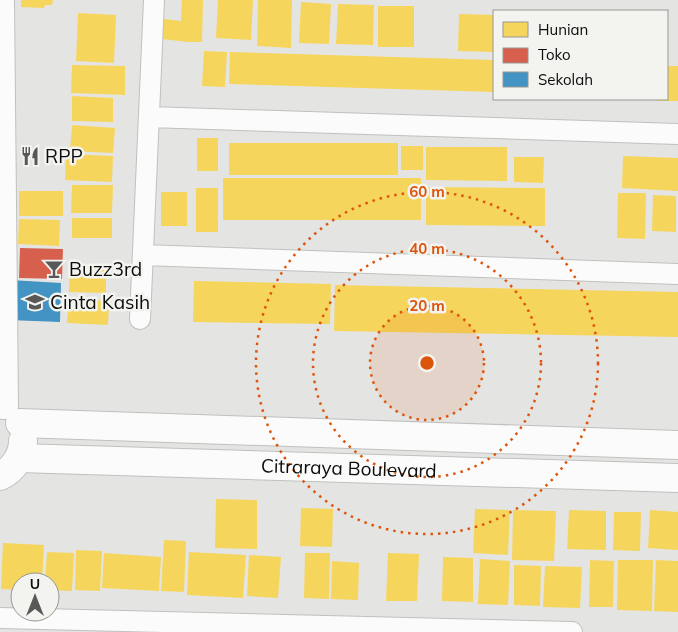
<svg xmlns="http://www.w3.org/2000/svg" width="678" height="632" viewBox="0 0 678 632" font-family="Mulish,sans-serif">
  <rect width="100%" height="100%" fill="#e4e5e3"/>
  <path fill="#f6d55c" d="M21,0h32l-1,5h-7l-1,3 -23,-1z
    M182,0h21l-1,42h-14l-26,-3 2,-20 17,2z
    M218,0h35l-2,40 -35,-2z
    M258,0h34l-1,48 -34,-2z
    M301,2l30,2 -2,40 -30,-1z
    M338,4l36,1 -1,40 -37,-1z
    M378,6h36v41h-36z
    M78,13l38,2 -2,48 -38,-2z
    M459,14l35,1v37l-36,-1z
    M204,51l23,1 -2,35 -23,-1z
    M230,52l264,8v32l-265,-8z
    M72,65l53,1v29l-54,-2z
    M667,66h11v35h-21v-2h10z
    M72,96l41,2v24l-41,-1z
    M72,125l43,3 -2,25 -43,-2z
    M197,138h21v33h-21z
    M229,143h169v32h-169z
    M401,146h22v24h-22z
    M426,147h81v34l-81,-1z
    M66,154l47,2 -1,26 -47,-2z
    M623,156l55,2v33l-56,-3z
    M514,157h30l-1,26 -29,-1z
    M223,178h198v42h-198z
    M72,185h41l-1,28h-41z
    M426,187l119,1v38l-119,-1z
    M196,188h22v44h-22z
    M19,191h44v25h-44z
    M161,192h26v34h-26z
    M618,193h28l-1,46 -28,-1z
    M653,195l23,1v36l-24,-1z
    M72,218h40v20h-40z
    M19,219l41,1 -1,26 -41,-2z
    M70,268h36v25l-37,-1z
    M194,281l137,3 -1,40 -137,-2z
    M335,285l343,7v45l-344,-6z
    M69,299l40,2 -1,24 -41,-2z
    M216,499l41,1v49l-42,-1z
    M301,508l32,1 -1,38 -32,-1z
    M475,509l35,1 -2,45 -35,-2z
    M513,510l43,1 -2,50 -42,-1z
    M569,510l37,1v39l-39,-1z
    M650,510l28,2v38l-30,-2z
    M614,512h27l-1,39 -27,-1z
    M164,540l22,1 -2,51 -23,-1z
    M3,543l41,2 -2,37h-22v8l-19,-1z
    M76,550l26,1 -2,40 -25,-1z
    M47,552l27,1 -2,38 -22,-1v-8h-5z
    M189,552l57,3 -3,43 -56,-3z
    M104,553l57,4 -2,34 -57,-3z
    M305,553h25l-1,46 -25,-1z
    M388,553l31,1 -2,47h-31z
    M249,555l32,2 -3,41 -31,-2z
    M443,557l30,1v44l-31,-1z
    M480,559l30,2 -2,44 -30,-1z
    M590,560l24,1 -1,46h-24z
    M618,560h35l-1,51 -35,-1z
    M656,560l22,1v51l-24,-1z
    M332,561l27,2 -1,37 -27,-1z
    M514,565l27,1 -1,40 -26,-1z
    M545,566l37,1 -2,41 -37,-1z"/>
  <path fill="#d6604d" d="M20,248l43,1 -1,30 -43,-1z"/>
  <path fill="#4393c3" d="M10,280l51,3 -1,39 -52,-2z"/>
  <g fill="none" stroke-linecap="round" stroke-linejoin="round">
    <g stroke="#c0c0bf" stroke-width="22">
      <path id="street" d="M149,117l529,17
        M143,255l535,19
        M140,319l14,-319
        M0,618l572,14"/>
    </g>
    <g stroke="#c0c0bf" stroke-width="30">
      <g id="secondary">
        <path d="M0,0l4,405"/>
        <path d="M20,423l658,22"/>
        <path id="s1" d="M19,458l659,20"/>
        <path d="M0,476c13,-6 23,-20 23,-35"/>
      </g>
    </g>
    <use href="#street" stroke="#fbfbfb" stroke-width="20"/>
    <use href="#secondary" stroke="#fbfbfb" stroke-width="28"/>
  </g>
  <circle cx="427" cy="363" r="57" fill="#dd550c" fill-opacity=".12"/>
  <g fill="none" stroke="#dd550c" stroke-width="2.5" stroke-dasharray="2.5 5">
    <circle cx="427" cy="363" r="57"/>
    <circle cx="427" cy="363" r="114"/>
    <circle cx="427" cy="363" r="171"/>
  </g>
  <defs>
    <g id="restaurant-bare" transform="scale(1.5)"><path d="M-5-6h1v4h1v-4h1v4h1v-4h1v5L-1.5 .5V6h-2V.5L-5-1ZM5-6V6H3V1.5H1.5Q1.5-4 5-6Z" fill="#585857" stroke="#f3f3ef" stroke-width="2.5" paint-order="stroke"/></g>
    <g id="bar-bare" transform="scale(1.5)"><path d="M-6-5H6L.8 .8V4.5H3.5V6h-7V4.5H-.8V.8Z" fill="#585857" stroke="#f3f3ef" stroke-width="2.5" paint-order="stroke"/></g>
    <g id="school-bare" transform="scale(1.5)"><path d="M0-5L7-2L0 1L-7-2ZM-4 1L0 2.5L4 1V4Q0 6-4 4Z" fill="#585857" stroke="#f3f3ef" stroke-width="2.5" paint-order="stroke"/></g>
  </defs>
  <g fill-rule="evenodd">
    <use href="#restaurant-bare" x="30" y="156"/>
    <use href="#bar-bare" x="54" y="269"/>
    <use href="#school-bare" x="35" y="302"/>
  </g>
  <g text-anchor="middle" stroke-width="5" stroke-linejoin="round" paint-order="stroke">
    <g font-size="19" fill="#0c0c0b" stroke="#f3f3ef" text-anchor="start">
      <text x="45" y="163">RPP</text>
      <text x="69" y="276">Buzz3rd</text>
      <text x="50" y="309">Cinta Kasih</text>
    </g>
    <g font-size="19" fill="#0c0c0b" stroke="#f3f3ef">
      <text dy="7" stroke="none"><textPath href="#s1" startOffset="330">Citraraya Boulevard</textPath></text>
    </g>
  </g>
  <circle cx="427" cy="363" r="8" fill="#dd550c" stroke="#f3f3ef" stroke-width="2.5"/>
  <g font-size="15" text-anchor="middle" font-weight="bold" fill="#dd550c" stroke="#f3f3ef" stroke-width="5" stroke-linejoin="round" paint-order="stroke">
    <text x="427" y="197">60 m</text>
    <text x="427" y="254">40 m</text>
    <text x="427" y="311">20 m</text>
  </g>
  <rect x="493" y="10" width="175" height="90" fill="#f3f3ef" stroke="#979794"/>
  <rect x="503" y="22" width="25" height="15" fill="#f6d55c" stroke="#979794"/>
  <text x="538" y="35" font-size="15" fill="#0c0c0b">Hunian</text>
  <rect x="503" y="48" width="25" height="15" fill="#d6604d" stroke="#979794"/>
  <text x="538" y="60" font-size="15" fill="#0c0c0b">Toko</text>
  <rect x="503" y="72" width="25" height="15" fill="#4393c3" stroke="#979794"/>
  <text x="538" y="85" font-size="15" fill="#0c0c0b">Sekolah</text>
  <g transform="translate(35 597)"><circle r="24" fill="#f3f3ef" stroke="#979794"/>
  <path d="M0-4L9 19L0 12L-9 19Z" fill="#585857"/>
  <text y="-8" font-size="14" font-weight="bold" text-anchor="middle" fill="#0c0c0b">U</text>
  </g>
</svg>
